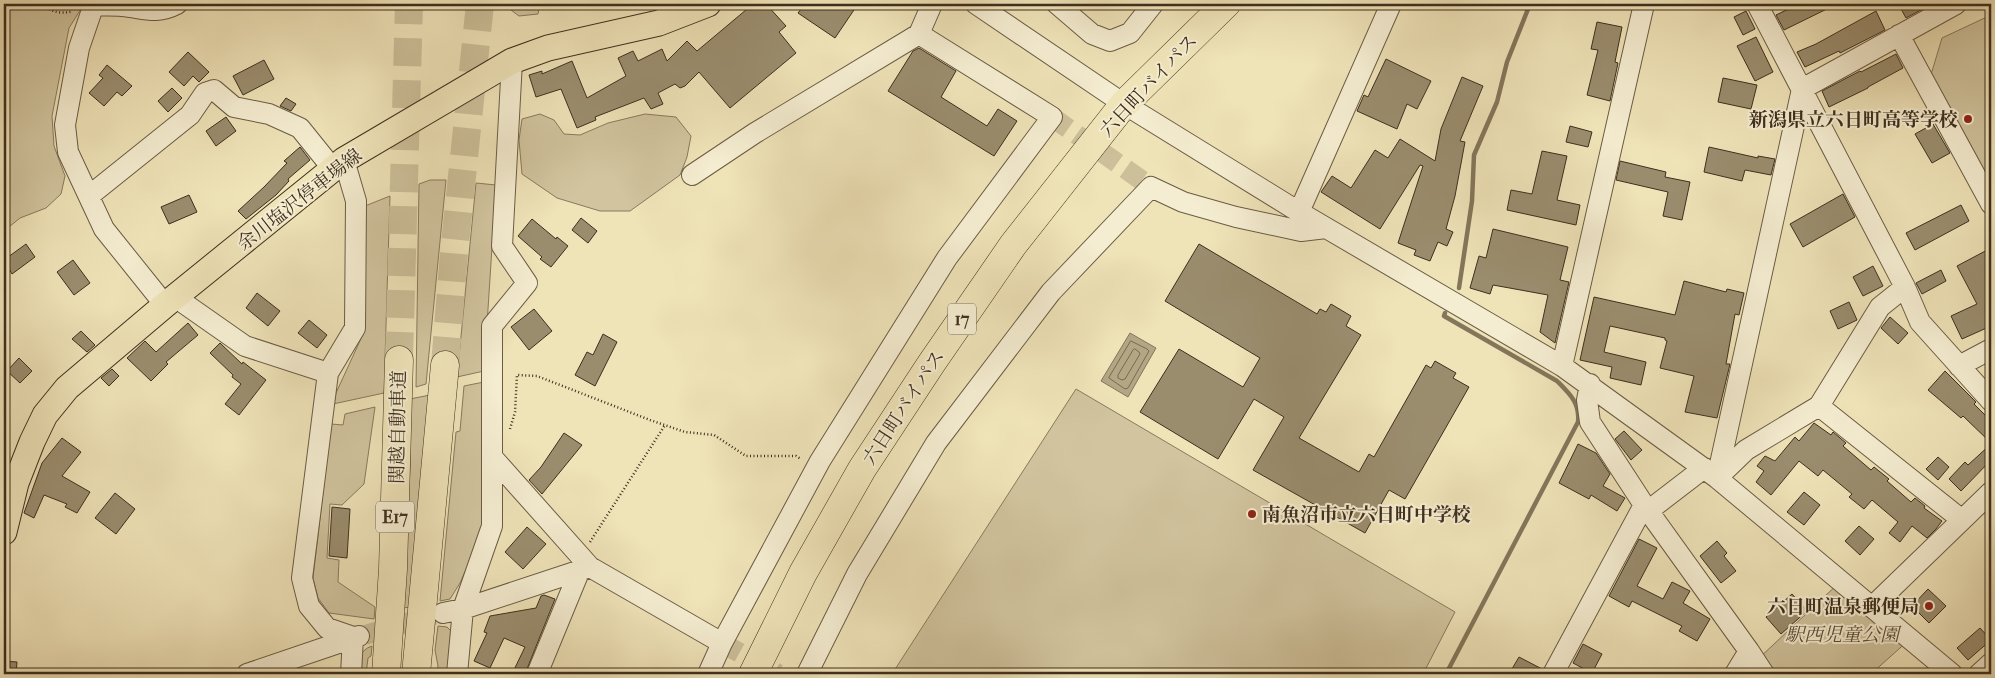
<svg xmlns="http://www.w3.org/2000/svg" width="1995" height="678" viewBox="0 0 1995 678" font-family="'IM FELL French Canon','Noto Serif JP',serif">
  <rect width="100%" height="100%" fill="#efe3b8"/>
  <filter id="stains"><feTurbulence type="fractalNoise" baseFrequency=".004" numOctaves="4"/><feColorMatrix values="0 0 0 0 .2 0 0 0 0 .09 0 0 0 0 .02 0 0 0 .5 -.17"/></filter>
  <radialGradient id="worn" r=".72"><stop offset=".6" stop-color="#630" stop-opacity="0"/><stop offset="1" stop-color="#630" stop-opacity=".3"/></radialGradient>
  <path fill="#d1c49e" stroke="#887a5e" d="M4,4h80l-15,24 -17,88 2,30 11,30 -4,18 -15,14 -26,10 -16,13z
    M503,4h37l-2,10 -19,2z
    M1991,15v169l-61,-106 12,-40z
    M540,114l14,6 10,14 16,1 28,-12 37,-9 31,3 15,19 -4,21 -7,18 -50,36h-30l-43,-13 -35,-24 -3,-34 3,-21z
    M430,180h16l-20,204 -10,3 3,-203z
    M476,183l20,2 -12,186 -27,6z
    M390,196l-5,162h4l-5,35 -51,11 3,-11 28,-61 1,-126z
    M484,382l2,142 -26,59 -10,16 -10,2 16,-169 4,-1 4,-45z
    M1076,389l379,223 -32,62h-531z
    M430,395l-20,212 -7,1 7,-141v-68z
    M375,407l-11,77 -22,21 -12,-1 -3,54 12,2 -1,22 37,25 -1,12 -45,-6 -11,-15 -5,-20 18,-154 12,1 2,-11z
    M1841,581l69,58 -39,35h-107l-8,-13z
    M438,626l9,1 4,4 -2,43h-12l1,-8 -3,-16z
    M372,646l-1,10 -3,2 -2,16h-10c2,-12 3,-24 16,-28z"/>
  <path fill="#b3a684" stroke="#84765b" d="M1130,333l26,15 -28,49 -27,-16z"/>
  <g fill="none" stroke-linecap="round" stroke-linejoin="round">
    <path stroke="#786a51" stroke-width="1" d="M1131,341l16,8 2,2 -21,37 -3,1 -16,-11z
      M1135,349l4,3 1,2 -15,25 -3,1 -4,-2v-3l15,-25z"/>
    <path stroke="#84765b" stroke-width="4.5" d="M1459,288l13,-87 2,-46 23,-53 10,-40 23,-58
      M1445,313l-1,3 113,65c13,13 23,22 21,41l-132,252"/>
  </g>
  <path fill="#9a8d6e" stroke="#3e2f1e" d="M753,4h13l20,22 -7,6 17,21 -66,55 -31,-36 -14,14 -5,2 -5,-4 -17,9 5,11 -12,5 -7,-11 -49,19 1,3 -19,8 -16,-39 -25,8 -7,-22 13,-4v3l30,-13 15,37 39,-22 -8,-18 15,-7 5,10 24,-12 5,12 20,-20 10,10z
    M805,4h53l-23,34 -37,-25z
    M1799,4h38l-53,26 -8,-15z
    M1907,4h25l-26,14 -6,-11z
    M1746,11l9,18 -12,6 -9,-18z
    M1876,11l9,19 -45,23 -1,-2 -34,16 -8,-15 19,-8z
    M1597,22l25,5 -7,35 3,1 -8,38 -23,-6 11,-45 -7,-1z
    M1756,37l17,35 -18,9 -18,-35z
    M919,48l37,23 -15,26 46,29 11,-17 19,12 -23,35 -106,-65 25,-40z
    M188,52l21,20 -10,10 -6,-6 -9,10 -15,-14z
    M1896,54l7,14 -35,19v1l-39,19 -7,-16 38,-20 1,1z
    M1386,59l45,22 -14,28 -10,-5 -10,25 -40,-18 7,-16 4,2z
    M264,60l10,19 -31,16 -10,-19z
    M107,65l25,21 -10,10 -5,-4 -13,14 -15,-13 14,-15 -4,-3z
    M1462,77l21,9 -23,55 5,1 -10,54 -9,33 7,3 -6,14 -9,-4 -8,19 -16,-6 2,-5 -18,-7 25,-77 -3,-1 -40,64 -59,-37 11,-16 19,12 24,-38 13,8 12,-19 35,22 6,-32z
    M1723,78l34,7 -6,24 -33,-7z
    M172,88l10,10 -14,14 -10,-11z
    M286,98l10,6 -5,7 -11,-5z
    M226,117l10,14 -20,15 -10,-15z
    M1933,124l17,29 -18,10 -17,-29z
    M1570,126l22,6 -4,15 -22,-5z
    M300,147l10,13 -22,19 1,2 -13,14 -30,24 -8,-8 26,-24 23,-24 -3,-2z
    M1709,147l49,11v-2l17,3 -4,16 -26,-5 -3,11 -38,-9z
    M1542,151l25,5 -10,44 23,5 -4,20 -69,-15 4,-20 21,4z
    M1620,161l46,11 -1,5 25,5 -8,38 -19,-4 5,-24 -52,-12z
    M1843,194l12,23 -52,30 -13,-23z
    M189,195l8,17 -28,12 -8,-17z
    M1961,205l8,16 -54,29 -9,-17z
    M581,218l16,13 -9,12 -16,-13z
    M532,219l24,20 1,-2 11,9 -17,21 -11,-8 2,-2 -24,-21z
    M1493,229l75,18 -8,33 9,2 -14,61 -15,-11 8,-37 -55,-10 -3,9 -20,-6 9,-32 7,2z
    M26,244l9,13 -23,17 -8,-14z
    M1199,244l118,70 3,-5 6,3 5,-8 20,12 -5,10 15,9 -62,103 60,34 10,-18 5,3 52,-92 5,3 4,-7 21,12 -3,5 16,9 -64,112 -16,-9 -24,43 -112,-63 31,-53 -30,-18 -36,60 -78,-47 39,-63 64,38 17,-29 -95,-57z
    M1991,248v78l-29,13 -11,-23 26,-12 -20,-38z
    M73,260l17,23 -16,12 -17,-23z
    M1873,266l10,20 -20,10 -10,-19z
    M1941,270l5,11 -24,13 -6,-11z
    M1684,281l42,11 1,-3 17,4 -5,22 -4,-1 -9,50h4l-13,54 -32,-6 9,-36 -34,-8 7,-27 -2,-1v-2l-55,-12 -6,26 42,10 -5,23 -31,-7 2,-11 -32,-7 14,-63 81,18z
    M257,293l23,18 -12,15 -22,-18z
    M1849,302l8,18 -19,9 -8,-18z
    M534,309l18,22 -23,19 -18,-23z
    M1890,317l18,16 -10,11 -17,-16z
    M309,320l18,15 -10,13 -19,-15z
    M188,323l10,12 -32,27 2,2 -17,17 -24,-23 18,-17 11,11z
    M81,331l14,14 -8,7 -15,-13z
    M603,334l14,8 -22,44 -20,-11 12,-23 6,3z
    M220,343l22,21 1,-2 23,18 -27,35 -14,-11 16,-20 -9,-7 1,-2 -23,-22z
    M19,358l13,13 -12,12 -13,-12z
    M112,369l7,7 -10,10 -8,-8z
    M1945,371l31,31 -2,2 17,17v22l-28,-27 -2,2 -33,-28z
    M1814,423l17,12 2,-3 13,11 -3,3 28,24 3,-3 15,12 -2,2 24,21 4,-4 10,8 -1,2 18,13 -6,8 -9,9 -15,-12 -12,16 -11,-9 9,-11 -26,-22 -8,9 -15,-12 3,-3 -29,-24 -5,6 -19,-15 -28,34 -15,-13 8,-11 -7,-5 8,-10 10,5 20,-24 4,4z
    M1624,431l18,19 -11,10 -16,-21z
    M564,433l18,12 -40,49 -13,-14 12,-13z
    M62,438l19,14 -19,24 28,16 -13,21 -12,-6 2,-3 -23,-9 -10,23 -10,-5 18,-50z
    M1578,444l18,9 14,21 -7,12 22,12 -8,13 -26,-16 -2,4 -30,-16z
    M1991,444v16l-30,31 -12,-12 16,-17 3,3z
    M1938,457l11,10 -11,13 -12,-11z
    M1804,492l16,13 -16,20 -17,-13z
    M115,493l20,16 -19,25 -21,-16z
    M332,507l18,2 -3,49 -18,-2z
    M1859,526l15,13 -14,16 -15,-14z
    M527,527l19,17 -23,25 -18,-17z
    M1639,539l18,9 -20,38 26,13 9,-17 18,9 -7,12 27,16 -13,22 -18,-10 3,-5 -50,-25 -3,6 -20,-11z
    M1717,541l10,12 -3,3 12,15 -15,12 -21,-27z
    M1928,589l18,17 -17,17 -17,-17z
    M1792,594l15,17 -26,23 -15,-17z
    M544,595l11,4 -30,75h-13l13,-27 -21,-9 -14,30 -16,-7 13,-28 -3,-1 6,-16 46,-8 5,-12z
    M1980,628l11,12 -23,20 -11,-12z
    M1583,644l19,10 -10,19 -19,-10z
    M1519,657l23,12 -1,5h-32z
    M4,661l13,1 -1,12h-12z"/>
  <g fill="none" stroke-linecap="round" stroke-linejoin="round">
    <path stroke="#ccbf99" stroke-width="20" stroke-dasharray="20 10" stroke-linecap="butt" d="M1052,117l99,70
      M365,635l69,-20
      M722,643l56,31"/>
    <path stroke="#ccbf99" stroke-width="28" stroke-dasharray="28 14" stroke-linecap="butt" d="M399,360l10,-356
      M445,365l9,-112 26,-249"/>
    <g stroke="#6a5c44" stroke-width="22">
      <path id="minor" d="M94,4l-15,44 -14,77 3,27 36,77 61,76
        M976,4l148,100 175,108 263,154 155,112 235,196
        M1057,4l35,30 18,7 20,-8 23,-29
        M1757,4l148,283 15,35 71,79
        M93,5c10,1 19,0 29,1 22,2 34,9 55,-2
        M1899,35l92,169
        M344,160l12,41 -1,127 -27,45 -26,205 7,28 18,22 26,9
        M692,175l63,-42 164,-99 13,-30
        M89,196l101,-81 15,-22 9,-3 20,17 35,7 31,14 33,41
        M1299,212l92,-208
        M175,297l70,49 83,27
        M1562,366l82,-362
        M1959,366l32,-17
        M1590,384l-3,16 3,22 54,83 105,146 15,23
        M1819,406l143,114
        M493,458l97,109 132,76
        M1717,478l85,-389 154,-85
        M1717,478l29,-28 73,-44 61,-99 25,-20
        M1648,511l56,-43
        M1872,607l119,-115
        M443,613l20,-4 127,-42
        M247,674l112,-38
        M351,674l2,-37
        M457,674l6,-65 29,-83v-200l35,-43 -25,-37 10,-185
        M537,674l42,-102
        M708,674l14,-31 98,-182 127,-203 105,-141 -133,-83
        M807,674l50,-100 79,-131 115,-151 100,-105 32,15 53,15 65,14 25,-3
        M1553,674l91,-169
        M1735,674l14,-23
        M1979,674l12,-11"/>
    </g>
    <g stroke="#3e2f1e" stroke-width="27">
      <path id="major" d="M4,532l12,-49 16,-41 13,-27 22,-27 98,-83 179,-145 168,-99 36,-13 111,-25 49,-19"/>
    </g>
    <g stroke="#3e2f1e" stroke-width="29">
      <path id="highway" d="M386,674l7,-105 6,-209
        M416,674l29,-309
        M753,674l50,-101 59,-104 69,-105 82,-119 111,-141 102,-100"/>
    </g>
    <path stroke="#3e2f1e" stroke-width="2.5" stroke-dasharray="1 2.5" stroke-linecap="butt" d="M40,4c11,7 20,11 33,7
      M510,429l5,-17 2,-37 20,1 113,44 35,12 29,3 32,21h50l5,3
      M590,542l75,-117
      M309,671l8,3"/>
    <use href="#minor" stroke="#f5edd1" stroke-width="20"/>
    <use href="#major" stroke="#efe3b8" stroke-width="25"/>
    <use href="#highway" stroke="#efe3b8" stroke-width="28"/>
  </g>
  <g fill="#8f2418" stroke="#f5edd1" stroke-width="2">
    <circle cx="1968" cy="119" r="5"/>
    <circle cx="1252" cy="514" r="5"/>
    <circle cx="1929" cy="606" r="5"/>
  </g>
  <g text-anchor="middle" stroke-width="4" stroke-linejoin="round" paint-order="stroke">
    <g fill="#f5edd1" stroke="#756854" stroke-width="1">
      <rect x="948" y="303.5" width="28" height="31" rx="4"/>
      <rect x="376" y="501.5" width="38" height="31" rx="4"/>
    </g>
    <g font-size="18" font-weight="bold" fill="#3e2f1e">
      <text x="962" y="325">17</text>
      <text x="395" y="523">E17</text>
    </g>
    <g font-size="19" fill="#3e2f1e" stroke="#f5edd1">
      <text transform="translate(1148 85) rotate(-47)" y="7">六日町バイパス</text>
      <text transform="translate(299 199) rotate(-38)" y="7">余川塩沢停車場線</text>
      <text transform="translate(903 407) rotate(-57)" y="7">六日町バイパス</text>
      <text transform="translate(397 427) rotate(-89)" y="7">関越自動車道</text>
    </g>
    <g font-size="19" font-weight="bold" fill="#3e2f1e" stroke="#f5edd1" text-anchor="end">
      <text x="1958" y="126">新潟県立六日町高等学校</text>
      <text x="1262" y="521" text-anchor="start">南魚沼市立六日町中学校</text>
      <text x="1919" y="613">六日町温泉郵便局</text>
    </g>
    <g font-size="19" font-style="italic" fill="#5b4d38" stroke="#f5edd1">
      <text x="1842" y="641">駅西児童公園</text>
    </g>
  </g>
  <rect width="1995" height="678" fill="none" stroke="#efe3b8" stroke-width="20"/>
  <rect x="5" y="5" width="1985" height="668" fill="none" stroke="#3e2f1e" stroke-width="2.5"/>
  <rect x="10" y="10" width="1975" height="658" fill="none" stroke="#3e2f1e"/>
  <rect width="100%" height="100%" filter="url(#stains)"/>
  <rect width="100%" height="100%" fill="url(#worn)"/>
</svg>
